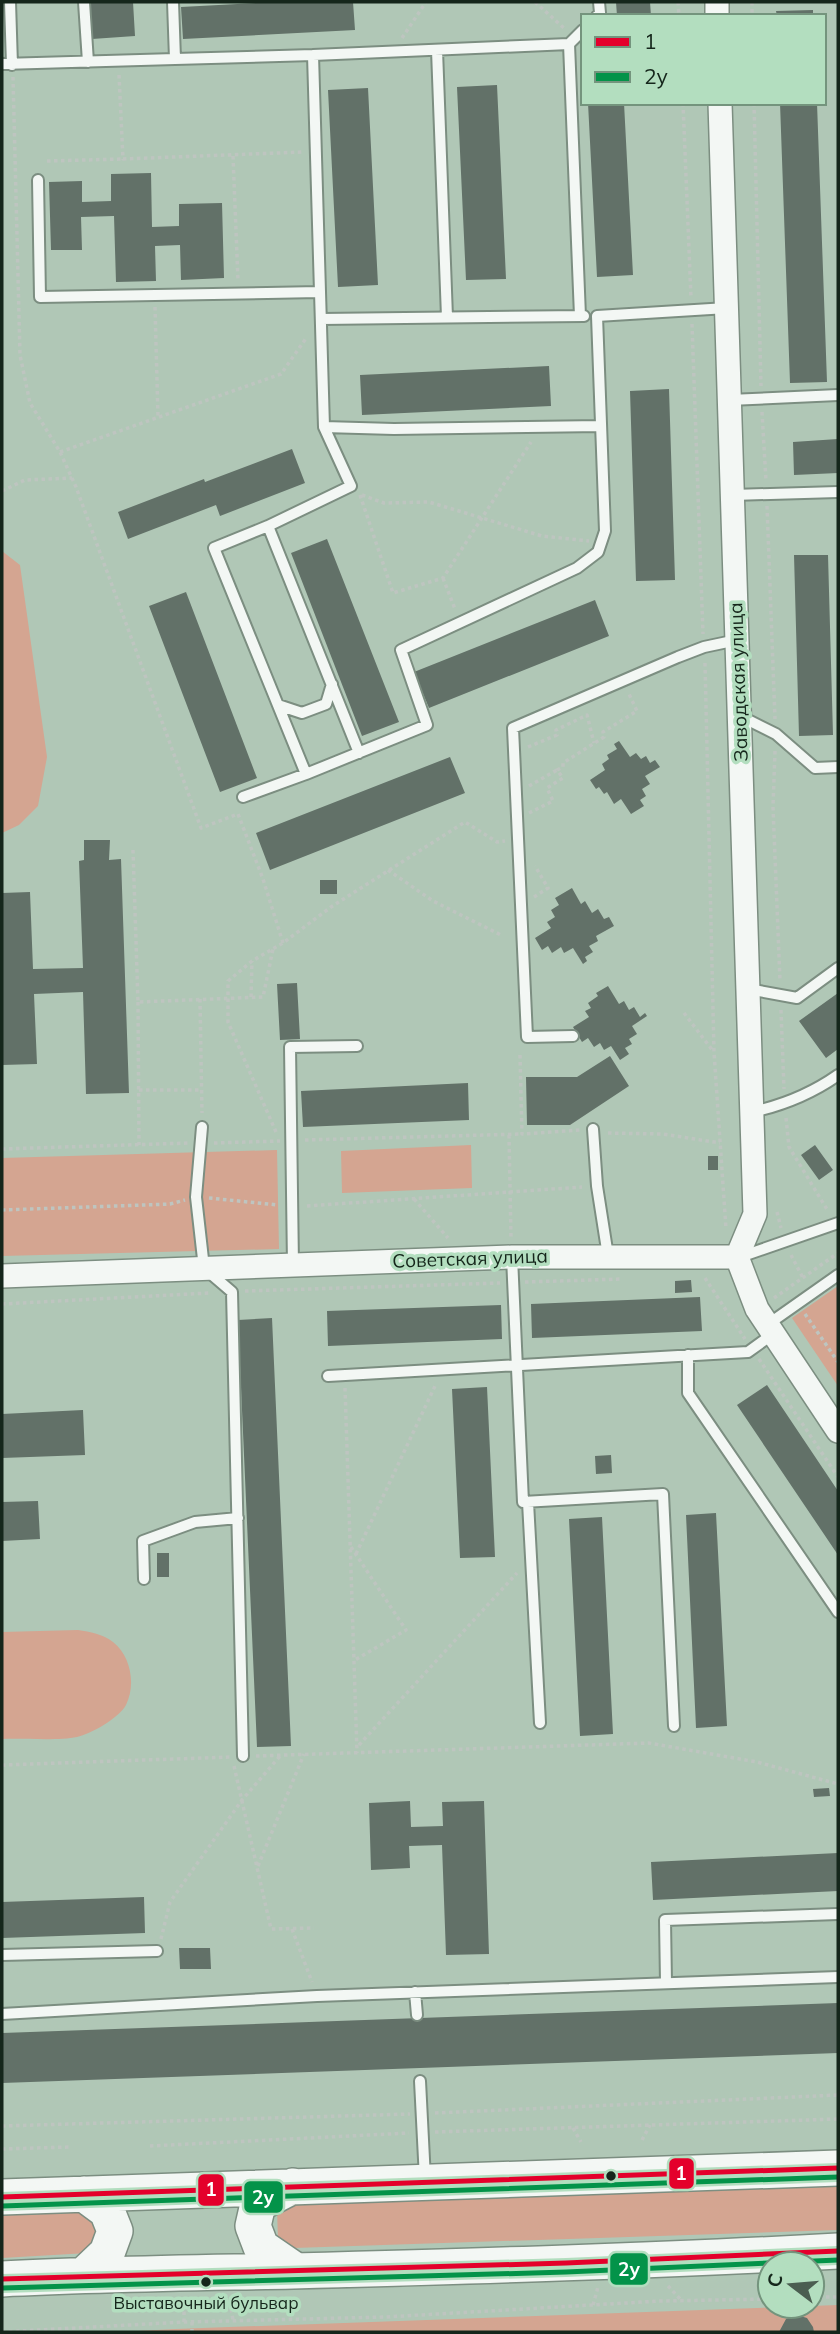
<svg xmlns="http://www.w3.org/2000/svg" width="840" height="2334" viewBox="0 0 840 2334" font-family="Mulish,sans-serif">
  <rect width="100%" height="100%" fill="#b0c7b6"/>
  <path fill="#d4a591" d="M2,551l18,14 27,192 -9,49 -19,19 -17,8z
    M471,1145l1,43 -130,5 -1,-42z
    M277,1150l2,99 -277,7v-98z
    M838,1286v100l-46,-68z
    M78,1630c12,2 25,4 35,12 18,14 23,43 13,63 -7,13 -35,29 -49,32 -18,4 -55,1 -75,2v-107z
    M838,2181v49l-544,18 -16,-8 -1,-30 14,-10z
    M89,2208l14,11 -15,34 -86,5v-46z
    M838,2305v27h-720l58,-3z"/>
  <path fill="#627168" d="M90,2h43l2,34 -43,3z
    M273,2h80l2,28 -172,9 -2,-32z
    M616,2h34l1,14h-34z
    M813,10v6h-36l-1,-5z
    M497,85l9,194 -40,1 -9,-193z
    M368,88l10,197 -40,2 -10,-197z
    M588,103h36l9,172 -36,2z
    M780,103h37l10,279 -37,1z
    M151,173l1,54 27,-1v-22l43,-1 2,75 -43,2 -1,-35 -25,1 1,35 -40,1 -2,-66 -33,1 1,33h-31l-2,-68 33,-1v21l29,-1v-27z
    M549,366l2,40 -189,9 -2,-40z
    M669,389l6,191 -39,1 -6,-190z
    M838,439v34l-44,2 -1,-33z
    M292,449l13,34 -85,33 -4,-11 -88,34 -10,-27 86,-33 1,3z
    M327,539l72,183 -37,14 -71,-183z
    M794,555h34l5,180 -34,1z
    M186,592l71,186 -37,14 -71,-186z
    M595,600l14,36 -180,72 -15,-36z
    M619,741l11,16 6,-4 5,6 5,-3 4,7 5,-3 5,7 -15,9 5,8 -8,5 4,7 -6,4 4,6 -13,8 -10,-15 -7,5 -7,-12 -3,2 -5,-7 -3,2 -6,-9 15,-10 -3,-6 7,-5 -2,-4 10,-6 -3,-5z
    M450,757l15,36 -195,77 -14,-37z
    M84,840h26l-1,20 12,-1 8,234 -43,1 -3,-102 -49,2 3,70 -35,1v-172l28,-1 3,77 50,-1 -4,-107 5,-1z
    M320,880h17v14h-17z
    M572,888l9,16 4,-3 7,12 6,-4 6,10 5,-2 5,9 -18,10 2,5 -9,5 4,6 -8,5 2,4 -4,3 -10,-16 -9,5 -3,-6 -9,6 -4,-7 -6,4 -7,-12 16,-10 -4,-6 8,-5 -4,-7 8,-5 -4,-7z
    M297,983l3,56 -20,1 -3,-56z
    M608,986l11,18 5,-3 5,9 5,-3 6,10 5,-4 2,3 -15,10 5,8 -8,5 3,5 -7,4 4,6 -9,6 -9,-14 -7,4 -4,-7 -6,4 -6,-9 -6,4 -9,-15 16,-10 -4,-6 6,-3 -3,-5 10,-7 -2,-3z
    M838,993v56l-12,9 -27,-37z
    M610,1056l19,30 -59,39h-43l-1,-48h51z
    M468,1083l1,37 -166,7 -2,-36z
    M815,1145l18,25 -14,10 -18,-25z
    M708,1156h10v14h-10z
    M691,1280l1,12 -17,1v-12z
    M700,1297l2,34 -170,7 -1,-34z
    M501,1305l1,34 -174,7 -1,-35z
    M272,1318l19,428 -34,1 -19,-427z
    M767,1385l71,106v64l-101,-150z
    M487,1387l8,170 -35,1 -8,-169z
    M83,1410l2,45 -83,3v-44z
    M611,1455l1,18 -16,1 -1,-18z
    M38,1501l2,38 -38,2v-39z
    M716,1513l11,213 -31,2 -10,-213z
    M602,1517l11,217 -33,2 -11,-217z
    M157,1553h12v24h-12z
    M829,1788l1,8 -16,1 -1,-8z
    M410,1801l1,26 32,-1 -1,-24 42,-1 5,153 -43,1 -4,-110 -33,1 1,22 -39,2 -2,-67z
    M838,1853v38l-185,9 -2,-38z
    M144,1897l1,36 -143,5v-36z
    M179,1948h31l1,21h-31z
    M838,2003v50l-836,30v-50z
    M797,2315l10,3 6,9 1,5h-35l7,-13z"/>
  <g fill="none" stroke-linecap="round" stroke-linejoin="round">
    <g stroke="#7c8e81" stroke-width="14">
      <path id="lane" d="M10,2l2,63
        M84,2l4,60
        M597,16l3,-3 -1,-11
        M569,44l14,-14
        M437,50l10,267
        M313,55l256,-11 11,272
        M175,59l138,-4 11,372 27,59 -83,40
        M2,64l173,-5 -2,-57
        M38,180l2,117 279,-5
        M321,319l263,-3
        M729,400l109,-5
        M324,427l70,2 207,-3
        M733,495l105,-3
        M278,705l24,8 24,-9 6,-20
        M740,716l36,18 39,34 23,-1
        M359,753l-91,-227 -54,22 92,226 121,-49 -26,-75 176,-82 21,-16 7,-21 -8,-215 130,-8
        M243,797l63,-23
        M748,989l49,9 41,-30
        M573,1036l-46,1 -14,-309 165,-71 26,-10 33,-7
        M752,1112c32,-7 59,-18 86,-37
        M202,1127l-6,70 8,71 28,24 11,464
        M593,1129l4,57 11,70
        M512,1257l11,245 140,-8 11,232
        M740,1257l98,-34
        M293,1265l-3,-218 67,-1
        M767,1325l71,-50
        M688,1355v38l150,219
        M328,1376l420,-24 25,-18
        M528,1502l12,221
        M144,1579l-1,-38 52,-19 43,-4
        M2,1955l155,-4
        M666,1983l-1,-63 173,-6
        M415,1992l2,23
        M2,2014l315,-18 521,-19
        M420,2081l5,98"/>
    </g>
    <g stroke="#7c8e81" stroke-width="26">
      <path id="street" d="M717,2v14
        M720,103l35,1111 -18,43
        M2,1276l510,-19h225l20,52 81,122"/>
    </g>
    <g stroke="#7c8e81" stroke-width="38">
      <path id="primary" d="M293,2186l-35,18 -5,22 8,21 35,24
        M84,2194l23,17 8,20 -8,22 -22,21
        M2,2197l836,-29
        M2,2279c97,-5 194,-6 291,-8 182,-5 364,-10 545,-20"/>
    </g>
    <path stroke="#bec5c0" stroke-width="3.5" stroke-dasharray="3.5 3.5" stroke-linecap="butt" d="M535,2l31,28
      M678,2l1,14
      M752,2v14
      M402,38l24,-36
      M119,75l4,84 180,-7
      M13,77l7,278 10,48 30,49 16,35 125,341 37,-14 25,65 20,64
      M683,103l8,195
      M754,103l7,283
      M233,156l5,125
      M47,161l76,-2
      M155,307l3,110
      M692,324l11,310
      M762,412l4,69
      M60,452l221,-78 26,-37
      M2,491l23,-11 47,-2
      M360,495l33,98 50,-15 88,-136
      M362,495l22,8 45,-1 113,34 47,5
      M767,506l8,213
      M443,578l12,31
      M705,663l9,389 12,177
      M528,747l29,-12 -1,-5 31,-15 7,28
      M775,751l-2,56 7,174
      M529,786l28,-16
      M529,813l24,-12 -6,-13 16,-10 -6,-8 6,-3v-4l41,-26 -1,-5 34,-21 -8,-17
      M133,850l5,152 125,-5 10,-48
      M388,870l45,31 70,35
      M534,897l14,-9 -13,-22
      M251,997l1,-36
      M200,999l2,114
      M138,1002l1,143
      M781,1010l3,79
      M684,1013l29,38
      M520,1055l2,79 58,-4
      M139,1090h62
      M786,1118l3,29 39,64
      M276,1132l-48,-110v-41l24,-20 31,-18 48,-36 134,-85 32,20 8,-1
      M608,1133l55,1 57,9
      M509,1135l2,103
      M305,1140l217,-6
      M214,1143l66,-2
      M2,1149l187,-6
      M209,1198l69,7
      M414,1199l34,39
      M307,1206l275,-19
      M2,1210l168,-6 15,-4
      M777,1212l4,16
      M791,1255l12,23
      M705,1278l40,61
      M525,1282l97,-3
      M245,1291l255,-8
      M774,1298l64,-45
      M2,1304l207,-11
      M805,1314l33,48
      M759,1359l79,118
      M345,1388l12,365
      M351,1547l55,83 -51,30
      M356,1554l79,-168
      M359,1745l158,-172
      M256,1756l393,-13 108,19 81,22
      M2,1765l229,-8
      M234,1766l37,163 43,-1
      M258,1866l46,-112
      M292,1929l20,53
      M161,1939l9,-37 72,-102 39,-45
      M435,2113l403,-18
      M2,2126l408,-12
      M573,2128l8,14
      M435,2132l403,-13
      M642,2140l8,-15
      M150,2146l259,-13
      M2,2149l68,-2
      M668,2286l14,15
      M812,2297h26
      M230,2302l3,18
      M593,2305l5,-18
      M184,2322v-19
      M192,2322v10
      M2,2332l182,-10 202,-5 274,-16 110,-2"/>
    <use href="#lane" stroke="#f3f7f4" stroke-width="10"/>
    <use href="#street" stroke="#f3f7f4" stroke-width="23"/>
    <use href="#primary" stroke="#f3f7f4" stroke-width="35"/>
    <g stroke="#b3debf" stroke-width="10">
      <path id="bus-1" d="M2,2197l836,-29
        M2,2279l564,-16 272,-12"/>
    </g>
    <g stroke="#b3debf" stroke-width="10">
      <path id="bus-2" d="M2,2206l836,-29
        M2,2288l564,-16 272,-12"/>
    </g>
    <use href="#bus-1" stroke="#e4002b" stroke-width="5"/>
    <use href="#bus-2" stroke="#039349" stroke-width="5"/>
  </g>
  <g fill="#15261b" stroke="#b3debf" stroke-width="2.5">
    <circle cx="611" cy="2176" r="6"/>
    <circle cx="206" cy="2282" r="6"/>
  </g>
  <g text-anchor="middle" stroke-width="7" stroke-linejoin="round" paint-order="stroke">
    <g font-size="17" fill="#15261b" stroke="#b3debf">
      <text x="206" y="2309">Выставочный бульвар</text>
    </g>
    <g font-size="19" fill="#15261b" stroke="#b3debf">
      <text transform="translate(738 682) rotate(-92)" y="7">Заводская улица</text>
      <text transform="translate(470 1258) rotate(-2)" y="7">Советская улица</text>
    </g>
  </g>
  <g stroke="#b3debf" stroke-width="2.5">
    <rect x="668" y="2157" width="27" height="33" rx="7" fill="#e4002b"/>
    <rect x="197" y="2173" width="28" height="34" rx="7" fill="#e4002b"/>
    <rect x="243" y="2180" width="41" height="34" rx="7" fill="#039349"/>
    <rect x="609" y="2252" width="40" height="34" rx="7" fill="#039349"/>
  </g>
  <g font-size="19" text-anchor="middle" font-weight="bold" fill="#fff">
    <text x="681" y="2180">1</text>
    <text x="211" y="2196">1</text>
    <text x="263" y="2204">2у</text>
    <text x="629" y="2276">2у</text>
  </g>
  <rect width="840" height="2334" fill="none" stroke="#15261b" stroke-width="7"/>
  <rect x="581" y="14" width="245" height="91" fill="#b3debf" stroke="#74947d" stroke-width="2"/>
  <rect x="595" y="37" width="35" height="10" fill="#e4002b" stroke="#74947d" stroke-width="2"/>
  <text x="644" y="49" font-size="21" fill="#15261b">1</text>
  <rect x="595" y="72" width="35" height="10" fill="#039349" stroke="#74947d" stroke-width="2"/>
  <text x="644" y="84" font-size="21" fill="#15261b">2у</text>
  <g transform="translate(791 2285) rotate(286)"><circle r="33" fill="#b3debf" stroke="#74947d" stroke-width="2"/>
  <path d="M0-5L12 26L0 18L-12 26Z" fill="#4b5e51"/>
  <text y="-10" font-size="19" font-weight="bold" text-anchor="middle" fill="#15261b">С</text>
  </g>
</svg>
